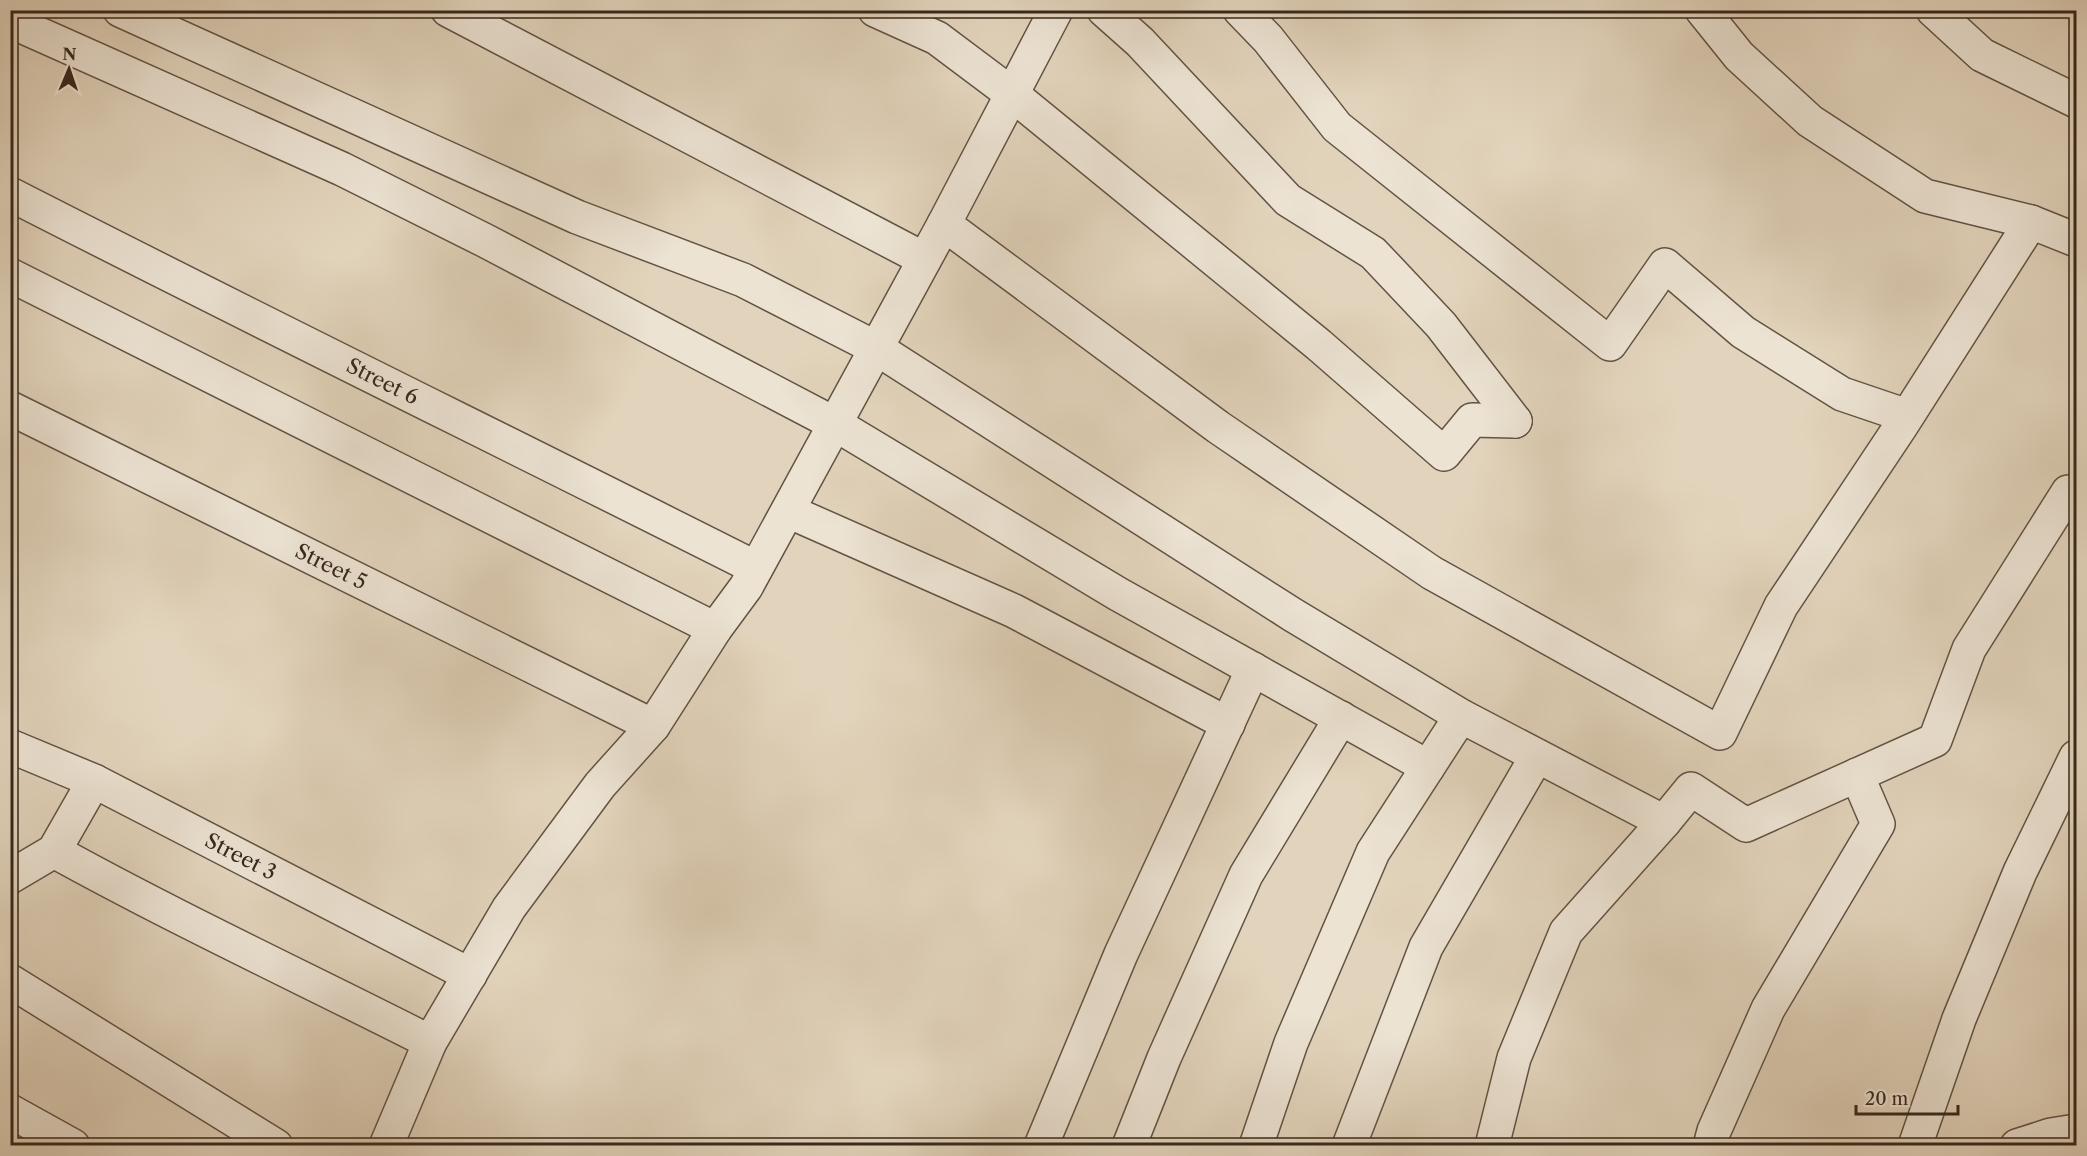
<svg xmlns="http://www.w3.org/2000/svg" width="2087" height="1156" viewBox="0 0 2087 1156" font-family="'Libre Caslon Text',serif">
  <rect width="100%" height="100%" fill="#e2d4bc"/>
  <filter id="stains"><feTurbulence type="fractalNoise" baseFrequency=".00333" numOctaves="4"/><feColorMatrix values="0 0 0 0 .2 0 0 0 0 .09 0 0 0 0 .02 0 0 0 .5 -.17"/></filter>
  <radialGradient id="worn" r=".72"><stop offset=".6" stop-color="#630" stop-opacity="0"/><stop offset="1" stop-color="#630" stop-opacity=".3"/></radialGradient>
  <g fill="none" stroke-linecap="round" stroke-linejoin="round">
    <g stroke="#625344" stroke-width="36">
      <g id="minor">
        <path d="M120,10l457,207 166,63 133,68 417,267 168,101 203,106 27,-33 55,36 189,-85 34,-91 99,-157 8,5"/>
        <path d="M448,10l476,249"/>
        <path d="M875,10l62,28 76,57 306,250 125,109 28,-34 43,1"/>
        <path d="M1104,10l36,32 148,158 85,53 68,72 74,96"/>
        <path d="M1240,10l28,29 69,88 273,217 55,-79 78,67 99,62 65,22"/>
        <path d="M1702,10l37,46 71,65 115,75 106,26"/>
        <path d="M1933,10l49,45 94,46"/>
        <path d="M10,21l332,148 142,71 351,184 283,170 310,173"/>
        <path id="s1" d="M10,194c248,127 498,249 746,374"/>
        <path d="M944,224l274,203 214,146 288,160 61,-127 120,-180 130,-204 45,18"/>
        <path d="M10,275l705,354"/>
        <path id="s2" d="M10,408l643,318"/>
        <path d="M788,511l226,100 214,113"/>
        <path id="s3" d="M10,746l84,35 376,194"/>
        <path d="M54,851c123,68 250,127 376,191"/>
        <path d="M10,877l44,-26 40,-70"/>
        <path d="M10,981l266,165"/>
        <path d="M10,1111l63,35"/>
        <path d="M386,1146l44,-104 79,-134 91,-123 53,-59 62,-97 31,-42 198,-363 112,-214"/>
        <path d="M1041,1146l80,-192 132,-285"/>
        <path d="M1129,1146l35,-88 82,-183 95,-157"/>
        <path d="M1256,1146l35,-103 82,-191 88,-136"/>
        <path d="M1349,1146l77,-199 111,-191"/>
        <path d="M1492,1146l22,-88 52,-126 98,-110"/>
        <path d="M1710,1146l4,-15 54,-122 110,-185 -21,-49"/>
        <path d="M1915,1146l44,-127 61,-147 56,-115"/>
        <path d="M2017,1146l34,-11 25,-4"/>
      </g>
    </g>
    <use href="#minor" stroke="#ece3d3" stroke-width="33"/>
  </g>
  <g text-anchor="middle" stroke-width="4.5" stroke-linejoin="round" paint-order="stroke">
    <g font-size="21" fill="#37281c" stroke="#ece3d3">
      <text dy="7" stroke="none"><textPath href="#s1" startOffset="417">Street 6</textPath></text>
      <text dy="7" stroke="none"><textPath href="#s2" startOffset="358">Street 5</textPath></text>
      <text dy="7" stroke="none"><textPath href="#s3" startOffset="256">Street 3</textPath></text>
    </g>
  </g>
  <rect width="2087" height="1156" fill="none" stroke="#e2d4bc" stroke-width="36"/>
  <rect x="12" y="12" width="2063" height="1132" fill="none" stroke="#37281c" stroke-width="3"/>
  <rect x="18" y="18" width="2051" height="1120" fill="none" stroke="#37281c" stroke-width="1.5"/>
  <g transform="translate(69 69) rotate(2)" stroke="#ece3d3" stroke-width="4.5" paint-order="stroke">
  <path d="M0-4.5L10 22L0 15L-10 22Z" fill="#37281c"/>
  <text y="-9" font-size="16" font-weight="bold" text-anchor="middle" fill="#37281c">N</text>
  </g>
  <path d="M1856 1105v9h102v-9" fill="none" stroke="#37281c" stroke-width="3"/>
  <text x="1865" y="1105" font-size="18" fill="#37281c" stroke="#ece3d3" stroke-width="4.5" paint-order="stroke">20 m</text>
  <rect width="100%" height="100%" filter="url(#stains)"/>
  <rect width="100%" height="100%" fill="url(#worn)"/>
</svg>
